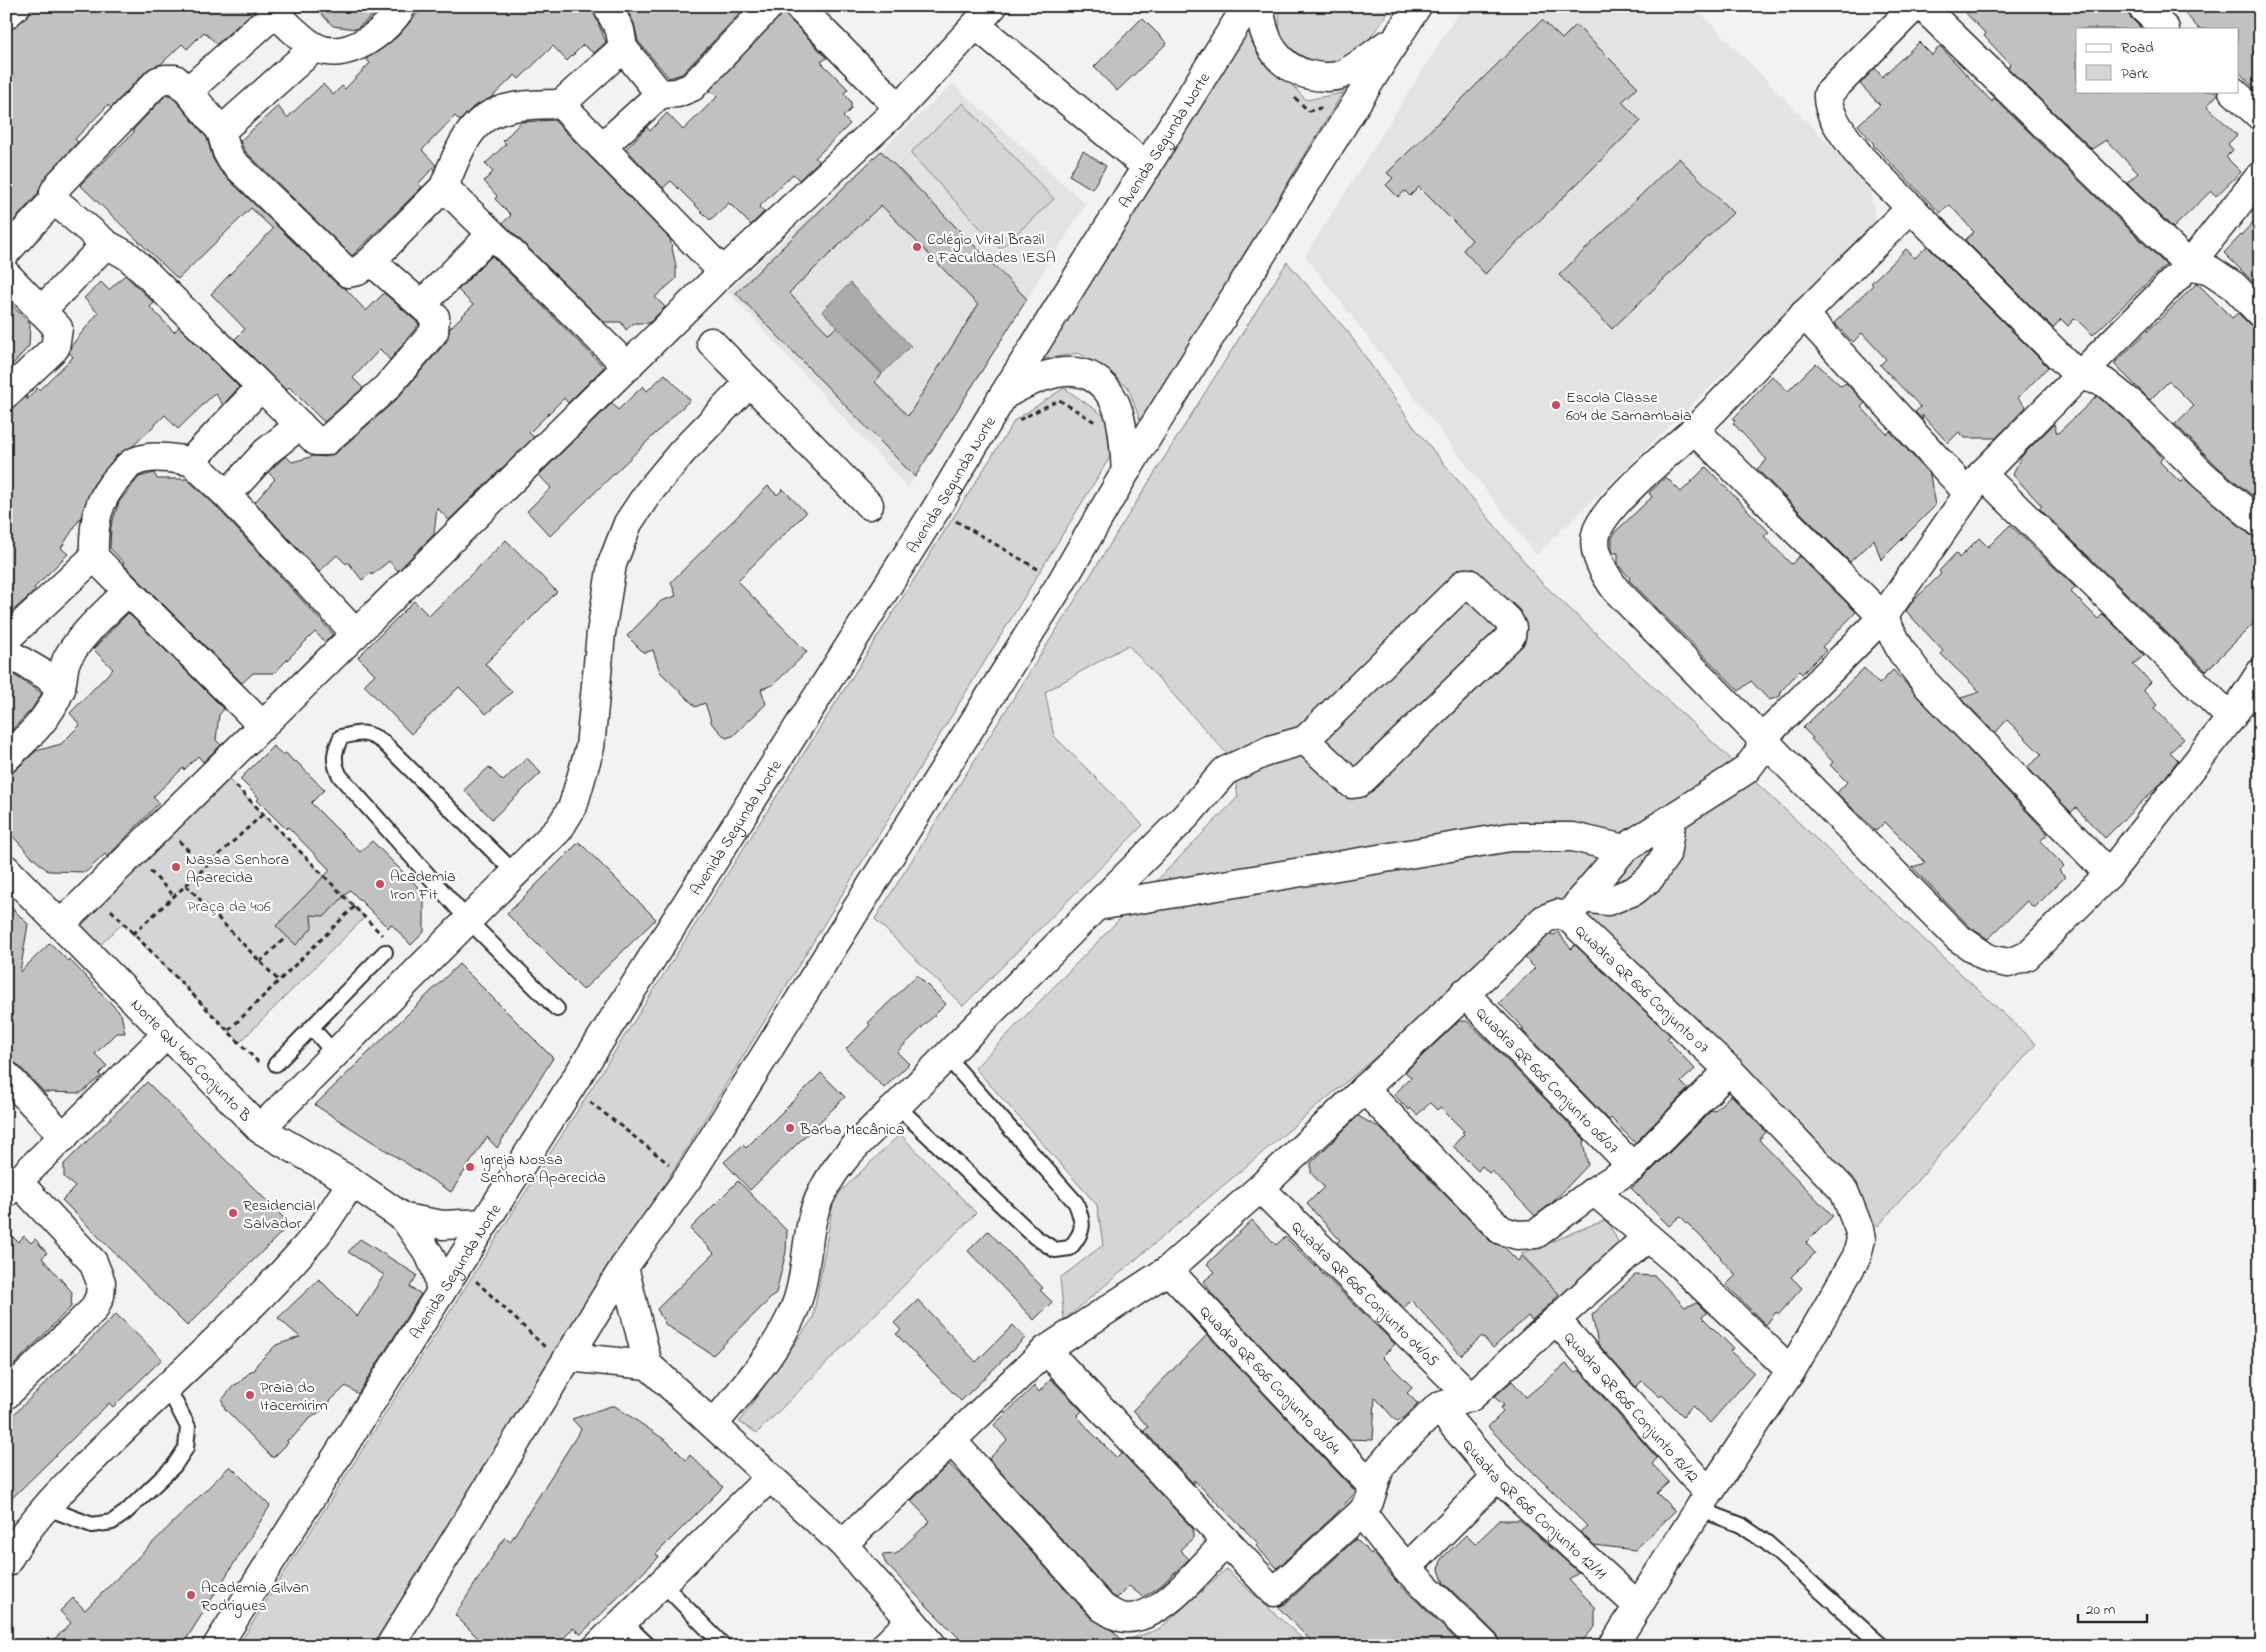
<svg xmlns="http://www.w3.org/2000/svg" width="2266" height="1652" viewBox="0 0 2266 1652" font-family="'Indie Flower',sans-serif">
  <rect width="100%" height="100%" fill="#f2f2f2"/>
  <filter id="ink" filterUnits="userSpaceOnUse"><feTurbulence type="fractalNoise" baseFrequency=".02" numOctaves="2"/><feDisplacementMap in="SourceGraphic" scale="10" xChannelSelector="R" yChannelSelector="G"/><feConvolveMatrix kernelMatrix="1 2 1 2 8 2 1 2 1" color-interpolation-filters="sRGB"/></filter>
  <g filter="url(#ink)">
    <path fill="#e3e3e3" d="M1463,6h231l176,180 6,41 -340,328 -231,-299z
      M953,84l133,120 -178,284 -180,-197z"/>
    <path fill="#d5d5d5" stroke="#808080" d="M1279,6h114l-23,32 -32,25 -27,1 -31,-20z
      M1252,15l12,39 42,46 36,-7 6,-9 -207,339 -13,-36 -49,-34 -35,6 79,-136z
      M963,103l91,96 -54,50 -90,-96z
      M1287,262l61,70 66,95 127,155 495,462 -158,182 -320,-323 -494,417 -4,-42 43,-33 -6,-40 -122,-137 263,-271 -6,-38 -104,-114 -83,47 9,44 89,89 -180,181 -88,-87z
      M1064,388l42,29 4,40 -728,1189h-144l777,-1226z
      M229,780l136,137 -125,125 -118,-118 -23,22 -19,-20z
      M900,1134l76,79 -219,220 -18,-11 74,-104 21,-120z
      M1608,1221l10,21 -5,13 -46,48 -46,-50c31,-7 56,-27 87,-32z
      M1226,1569l82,75 -3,2h-16l-18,-7 -9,7h-134l-5,-5 37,-12z"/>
    <path fill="#ababab" stroke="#787878" d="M850,283l61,63 -28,27 -61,-62z"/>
    <path fill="#c1c1c1" stroke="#2b2b2b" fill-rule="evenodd" d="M31,6h223v5l-37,33 -13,-12 -17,17 -5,-5 -21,20 -14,6 -36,38 -3,-3 -33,34 3,3 -32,34 -9,19 -31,34v-196l20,-15z
      M314,6h58l5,6 -21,17 -23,-3z
      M424,6h167l15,36 -12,11 -11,-8 -16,16 -14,-15 -34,33 -4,-4 -23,22 -19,10 -13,14 -5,-5 -33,34 14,15 -18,19 4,3 -70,69 -107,-105 -5,-10 38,-35 9,12 36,-34 10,11 9,-9 3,3 25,-26 -4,-4 31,-22z
      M625,6h122l-65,68 -13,4 -31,-37 -4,-18z
      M1959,6h54l4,6 7,-6h102l4,11 12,12h-65v62h141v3l-11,12 30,29 -9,9 5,6 -7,7 15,15 -25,24 -5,-5 -38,37 -46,-45 11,-10 -32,-33 -14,9 -84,-81 2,-4 -26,-28 2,-2z
      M2179,6h81v88l-23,-24v-41h-38z
      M783,12l44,46 -6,4 27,27 -4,4 7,9v7l-8,8 7,7 -35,34 4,3 -20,19 -6,-6 -34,33 5,5 -13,13 -22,-22 -19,17 -39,-39 -8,7 -37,-39 21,-22 3,4 17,-18 16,17 34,-33 -7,-7z
      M1142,18l25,25 -50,48 -23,-24z
      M1542,20l20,19 14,-14 62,62 -16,15 19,19 -156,153 -22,-24 9,-10 -53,-53 -9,9 -5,-5 -7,6 -12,-12 7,-7 -6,-5z
      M1919,42l13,13 8,-9 52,56 2,-4 172,167 -73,70 -18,-17 -7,8 -7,-7 -8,9 -88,-88 9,-8 -24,-27 -10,8 -67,-68 1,-1 -16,-19 22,-20 -20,-21 15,-16 7,9z
      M166,95h3l8,7 30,36 6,21 8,13 116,112 8,4 21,23 18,-18 35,31 -29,36 -10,-11 -27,29 10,10 -39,34 -35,-35 -3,3 -51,-51 10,-10 -34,-35 62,-65 -22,-21 -73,71 -98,-94 54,-53 -1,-2z
      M554,120l116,119 6,27v13l-21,18 10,10 -16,16h-15l-8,7 -5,-8h-17l-101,-99 8,-8 -16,-16 2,-3 -13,-15 9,-9 -8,-8 21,-20 -3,-3 18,-19z
      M881,151l146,148 -112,178 -179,-184zM881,205l97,100 -70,111 -33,-34 7,-8 -46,-47 -7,7 -40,-41z
      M1083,151l23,15 -14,23 -23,-14z
      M1679,158l54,55 -121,116 -53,-54z
      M2260,215v74l-36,-36z
      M1927,246l121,121 -30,31 8,9 -30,31h-31l-6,-6 -11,11 -26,-28 1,5 -8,-8 6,-5 -41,-42 6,-6 -24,-26 -9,9 -19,-19 39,-38 -2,-2 35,-34 9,9z
      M492,256l112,111 -36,36 -4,-5 -35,35 5,4 -85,83 -12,-12 -3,26 -36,37 -9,-10 -17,14 -1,-2 -9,7 -14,-18 -2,2 -9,-9 -18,17 -64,-70 20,-23 -7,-7 18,-16 6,6 22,-6 12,1 10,-4 60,-53 50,-58 4,-14 23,-23 -15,-15z
      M125,275l29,28 -4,4 24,25 5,-5 60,60 -16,18 -8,-12 -37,36 -13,-14 -32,31 -16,9 -24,30 -12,32 -20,31 7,6 -34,34 2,2 -30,27v-208l10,-3 11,-10v4l10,-12 2,2 34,-33 -4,-5 2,-6 27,-33 -14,-15 17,-16 8,8z
      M2197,283l35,35 6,-5 11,11 11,4v174l-41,-34 -44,-44 19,-18 -25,-25 -19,19 -36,-36z
      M6,299l24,25 -1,22 -23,26z
      M1816,363l25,23 5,-3 19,20 -4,4 26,27 3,-3 40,44 5,31 -54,54 -7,-21 -24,23 -93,-93 10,-9 -34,-37 2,-2 -2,-2 39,-43 16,15z
      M665,374l25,26 -140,136 -23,-25 24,-23 -12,-13 73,-72 6,7 25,-24 4,5z
      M2097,396l26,21 39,40 -2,5 20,20 6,-2 64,55 10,3v76l-8,9 1,1 -47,47 -167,-163 3,-2 -29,-31 8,-18 33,-33 3,10z
      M1706,467l63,65 -5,4 26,27 2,1 7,-8 57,56 -34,35 4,3 -24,24 -3,-3 -17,19 -2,6 -4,2 -7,2 -18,-19 -12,10 -110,-111 1,-2 -12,-13v-12h-5l-1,-3v-12l3,-6 37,-35 -3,-4 17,-16 15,15z
      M154,473l3,6h30l29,27 117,128 -8,8 -10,-10 -41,41h-21l-11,10 -119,-119 1,-1 -14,-15 1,-22 8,-24 20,-25z
      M768,486l9,9 6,-6 23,24 -69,68 70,71 -34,33 -12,4 5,15 -33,32 -7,2 -14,-14 -7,-21 -10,4 -1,-2 -34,-33 -7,-22 -9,3 -17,-17 34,-35 15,-5 -5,-14z
      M2010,525l65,62 -4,5 27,27 5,-5 41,41 -11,10 18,17 -8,8 14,15 -3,3 30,31 -14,13 8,8 -17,23 -56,55 -29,-30 -5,4 -44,-45 15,-12 -35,-35 -12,13 -34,-35 19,-6 -39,-38 2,-3 -37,-40 7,-10 28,-27 -2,-3 17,-18 3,5 20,-20 9,9z
      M506,540l51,52 -72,72 27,28 -26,22 -27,-27 -48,47 -47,-49 11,-11 -17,-17 56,-56 15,15z
      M128,613l96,96 -5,6 -3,25 5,5 -18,17 -5,-6 -14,14 -1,-2 -30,29 6,6 -52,54 -2,-3 -19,18 -38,-1 -18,-16 -24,-26v-50l30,-28 25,-7 19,-19 -10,-12 43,-44 -20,-20z
      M1864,668l15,16 14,-14 155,164 -8,7 24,25 -5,5 6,6 -31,31 -7,-7 -39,38 -17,-11 -59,-61 14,-4 -41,-41 -9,9 -39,-38 10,-11 -17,-17 3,-3 -22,-23 2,-1 -10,-10z
      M6,670l36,23 -10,16 -26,27z
      M273,746l10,9 3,-2 8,9 2,-1 28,29 -13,13 49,49 12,-11 52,52v39l-13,13 -20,-21 -3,4 -38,-38 -25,26 -14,-1 1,13 -16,17 -20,-19 54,-56 -42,-43 -2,2 -29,-29 2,-2 -19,-19z
      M527,758l14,15 -49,46 -28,-29 25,-23 14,14z
      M579,842l77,77 -73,71 -76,-76z
      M6,902l22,22 -8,48 30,-29 18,18 1,-2 52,55 4,19h-9l-21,21 12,12 -8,8 2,2 -20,17 -37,-1 -27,-28 -11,-4z
      M1558,932l13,17 4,-4 95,90 -3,4 28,30 -14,13 7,7 -53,54 -24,-25 -2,2 -88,-91h3l-25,-26 36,-35 -10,-10 25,-24 4,1z
      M459,964l94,94 -56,90 -10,-11 -36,55 -136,-87z
      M917,975l29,29 -49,48 12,12 -25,24 -38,-39 24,-24 -2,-2z
      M1459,1021h8l21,20 97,99 -2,2 5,23 -35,37 -18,14 -43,-45 -3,2 -7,-7 -4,5 -25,-25 11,-12 -2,-2 2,-1 -24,-24 -3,3 -7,-7 -13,12 -7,-7 -1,2 -15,-15 17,-18 -6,-5z
      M821,1073l24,24 -95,93 -26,-28 19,-17 3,3z
      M147,1082l143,142 -103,102 -125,-126 13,-13 -11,-10v-13z
      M1731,1095l35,37 -7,8 74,76 -27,27 9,10 -24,24 11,11 -23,26 -3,-2 -10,13 -40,-40 10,-10 -16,-17 1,-1 -41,-41 -11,10 -38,-38 13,-10 68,-68 2,1z
      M1358,1116l22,12 110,113 14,6 14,14 4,-5 37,38 -7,8 -20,18 -4,-4 -35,32 -11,-12 -21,19 -50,-55 -7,8 -67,-65 3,-3 -33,-36 17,-17 -13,-14v-10z
      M738,1181l49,50 -1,21 -10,41 -63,62 -47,-30 -9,-16 57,-56 -24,-24z
      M1252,1220l24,25 9,-8 110,107 -13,13 29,29 1,2 -5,5 11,11 -14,14 -7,4 -22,-25 -2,43 -24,-1 -137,-145 -8,-13 11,-9 -8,-8z
      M6,1230l12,12 6,-6 7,7 4,-4 12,14 -5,5 30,34 -1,15 -65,66z
      M988,1231l55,57 -3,2 12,12 -18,18 -66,-69z
      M360,1239l57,36 -7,12 11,7 -63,100 -12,-8 -16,15 -2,5 -20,14 -15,17 -6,3 1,3 -15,15 -48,-49 -3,-9 12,-15 5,-2 12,-12 4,-1 2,-6 19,-19 24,-8 -22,-19 41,-39 38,38 27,-42 -36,-23z
      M1635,1275l20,1 30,31 12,-4 10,10 -5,4 31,31 -3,3 24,22 -44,50 -18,-17 -9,10 -21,-21 -2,2 -18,-16 -6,6 -38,-43 -6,-29z
      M918,1300l58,62 37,-37 12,13 -64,63 -65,-67 5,-4 -7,-7z
      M116,1314l46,45 -49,48 -4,-4 -103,101v-82z
      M1189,1315l167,177 -22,24 -57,52 -21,-22 3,-2 -65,-64v4l-50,-53 4,-4 -15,-17 74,-75z
      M1566,1364l9,9 4,-3 78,88 -5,6 17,18 -12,11 18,18 -40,39 -41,-5 -14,-13 7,-6 -99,-99 15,-15 -3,-4 4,-3 -10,-8 18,-16 14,16z
      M1051,1379l31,32 -5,5 13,15 27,27 5,-5 71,76v9l-13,12 9,9 -31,29 -15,9 -14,-11 -12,12 -4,-2 -124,-137 18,-19 -13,-15 40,-39 5,6z
      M611,1406h4l53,36 18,18 4,-5 33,32 -67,67 3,3 -78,77 -8,-6 -16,18h-71l-31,-31 50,-78 5,5 71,-113 -9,-10z
      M949,1464l19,18 123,136 22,13 15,15h-161l-42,-42 -39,-40 -4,-9 14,-1 34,-33 -19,-20z
      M230,1466l40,40 -88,140h-135l24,-23 -11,-12 13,-13 12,12z
      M1500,1520h20l58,52 -9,8 26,27v20l-18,19h-76l-4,-11 -53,-52 -5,-13 2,-11 25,-24 9,9z
      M1356,1539l15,15 2,-2 22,28 68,66h-64l-6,-7 -7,7h-70l-38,-39 7,-3z"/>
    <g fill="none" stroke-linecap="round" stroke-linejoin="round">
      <g stroke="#2b2b2b" stroke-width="18">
        <path id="service" d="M515,873l-132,-131c-16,-11 -23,-10 -42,-5 -7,15 -9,24 -1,39l128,144 89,89
          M312,1028l23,26
          M276,1064l109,-112
          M897,1106l138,131 20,13 15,-2c15,-18 14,-23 6,-45l-130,-147
          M47,1508l45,17 20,-3 13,-9 49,-47 12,-18 2,-21 -21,-41
          M1699,1509l42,16 26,18 115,103
          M662,1583l62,63
          M623,1621l26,25"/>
      </g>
      <g stroke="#2b2b2b" stroke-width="31">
        <g id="minor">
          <path d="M269,6c10,11 34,35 46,41 31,16 72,-15 87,-41"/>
          <path d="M607,6l13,24 3,18 37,46"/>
          <path d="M1915,6l-87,88c-2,22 21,47 33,64l217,217 26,7 29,23 71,71 56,47"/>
          <path d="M1922,6l267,259 21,5 24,16 26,27"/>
          <path d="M2141,6l24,23"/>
          <path d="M6,15l10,-9"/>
          <path d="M976,25l171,142"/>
          <path d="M315,47l-94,84 6,21 5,9 116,112 10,-2 13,-10 73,-74"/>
          <path d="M188,91l87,-78"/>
          <path d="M2233,91l27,25"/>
          <path d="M561,104l62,-56"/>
          <path d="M899,108l94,-102"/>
          <path d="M602,147l-41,-43c-77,0 -90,12 -117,83l184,180"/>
          <path d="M54,200l52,44"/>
          <path d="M1911,208c-36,36 -72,71 -107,107 -37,38 -72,78 -110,115 -25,23 -86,72 -97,101 -7,20 8,44 19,59l341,347 32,22 19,4 19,-7 82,-82 122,-156 29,-45"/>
          <path d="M6,252l48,-52v-8l5,-8 99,-103 7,-2h10l13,12 33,40"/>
          <path d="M723,272l-121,-125 58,-53 17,-1 15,-6 77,-81"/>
          <path d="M6,274l52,54 -3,20 -49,46"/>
          <path d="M422,304l69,-69"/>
          <path d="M41,311l65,-67 22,12 17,16 171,169h10l60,-53 48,-56 1,-15 -64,-56"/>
          <path d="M1804,314l164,179"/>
          <path d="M711,342l158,163"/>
          <path d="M300,425l-34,27 -39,43 129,139"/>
          <path d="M1694,429l189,188 19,35 25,33 182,189"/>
          <path d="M191,461c-19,-2 -39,-7 -57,1 -6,2 -10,9 -14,13 -24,25 -27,50 -26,82l169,169"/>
          <path d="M1982,474l249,244"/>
          <path d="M227,495l-36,-34 69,-73"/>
          <path d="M6,639l88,-82"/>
          <path d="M6,652l41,24 14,13"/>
          <path d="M6,758c21,-20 44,-40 54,-68 4,-10 2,-24 8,-33 15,-25 39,-45 59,-65"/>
          <path d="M1582,898l26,3 26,-10 16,-13 16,-23 6,-37"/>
          <path d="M1098,906l412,-69h63l51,12"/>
          <path d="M1568,917l14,-19 42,-49 122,-79 12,-16 5,-16 120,-121 99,-143 207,-209 71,-89"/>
          <path d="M61,924l662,-652 176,-164 -101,-102"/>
          <path id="s1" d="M1464,993l169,174"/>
          <path d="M1729,1070l-96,97 -39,24 84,72 113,108"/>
          <path d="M6,1075l58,62"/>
          <path d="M1364,1089l137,141 16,5 19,-1 58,-43"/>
          <path d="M260,1129l299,-300 14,-23 17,-59 11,-114 11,-69 16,-41 20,-30 34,-41 68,-70"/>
          <path d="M6,1182h12l75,80 8,20 -1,14 -6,13 -88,86"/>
          <path id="s2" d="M1260,1188l211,209"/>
          <path d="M6,1193l161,-159"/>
          <path d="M624,1267l24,98 195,179 28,33 40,43 -26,26"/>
          <path id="s3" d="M1168,1270l205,217"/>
          <path id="s4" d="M1556,1320l153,173"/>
          <path d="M1046,1350l228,242 88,-80 7,-10 11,-35 17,-20 41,-40 33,-10 175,-159"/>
          <path d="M568,1357l80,8"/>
          <path id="s5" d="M1438,1407l59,70 141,129"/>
          <path d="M714,1424c29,-36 62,-71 80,-114 13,-31 11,-66 20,-97 13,-45 50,-76 83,-107l289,-290 39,-45 45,-21 35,-10 47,44 7,-1 152,-147 1,-8 -4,-8 -39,-37h-4l-160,157"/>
          <path d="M951,1440l152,168c7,4 15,10 24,10 37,0 74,-51 99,-76"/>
          <path d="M1362,1512c35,51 80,91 124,134"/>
          <path id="s6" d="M843,1544l203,-194 122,-80 92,-82 284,-269 13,-5 11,3 161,153 115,121 15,38 2,10 -4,17 -66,115 -82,122 -96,153"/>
          <path d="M6,1563c25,-47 72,-89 109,-126 68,-67 140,-129 201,-202 13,-16 24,-36 36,-53"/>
          <path d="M1406,1569l91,-92"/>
          <path d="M911,1620l22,26"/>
          <path d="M598,1646l172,-169"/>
        </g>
      </g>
      <g stroke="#2b2b2b" stroke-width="31">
        <g id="tertiary">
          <path id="s7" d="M6,869l254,260 92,53 52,36 25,36 8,18 4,20"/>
          <path d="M404,1218l39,7 42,-2"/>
        </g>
      </g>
      <g stroke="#2b2b2b" stroke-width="31">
        <g id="secondary">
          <path d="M1260,6c2,33 16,61 50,69 8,2 22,3 30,0 17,-7 31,-19 46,-30"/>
          <path d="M1004,395c35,-20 83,-42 109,4 11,19 11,50 13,72"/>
          <path id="s8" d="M217,1646l719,-1137 67,-113 244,-390"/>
          <path d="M390,1646l234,-379 64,-89 373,-595 65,-112 291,-465"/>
        </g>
      </g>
      <path stroke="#2b2b2b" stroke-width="3" stroke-dasharray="5 4" stroke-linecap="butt" d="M1295,98l14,13 15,-4
        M1019,420l40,-20 36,22
        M956,521l85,50
        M236,786l146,149
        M179,841l26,26
        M150,871l24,25
        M186,885l93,96
        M111,910l147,152
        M133,934l130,-120
        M260,962l26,-25
        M229,1030l126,-124
        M590,1102l79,62
        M476,1281l70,67"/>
      <use href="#service" stroke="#fff" stroke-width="14"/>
      <use href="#minor" stroke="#fff" stroke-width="28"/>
      <use href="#tertiary" stroke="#fff" stroke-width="28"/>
      <use href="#secondary" stroke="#fff" stroke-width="28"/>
    </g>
  </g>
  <g fill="#d1495b" stroke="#fff" stroke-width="2">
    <circle cx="917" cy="247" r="5"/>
    <circle cx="1556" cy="405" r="5"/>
    <circle cx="176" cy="867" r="5"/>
    <circle cx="380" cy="884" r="5"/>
    <circle cx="790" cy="1128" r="5"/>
    <circle cx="470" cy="1167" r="5"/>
    <circle cx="233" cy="1213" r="5"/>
    <circle cx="250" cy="1395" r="5"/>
    <circle cx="191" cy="1595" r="5"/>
  </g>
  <g text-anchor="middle" stroke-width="4.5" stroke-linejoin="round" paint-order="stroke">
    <g font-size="16" fill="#2b2b2b" stroke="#fff">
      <text dy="6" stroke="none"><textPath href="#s8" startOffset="1779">Avenida Segunda Norte</textPath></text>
      <text dy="6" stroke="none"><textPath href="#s8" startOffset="1374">Avenida Segunda Norte</textPath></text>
      <text dy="6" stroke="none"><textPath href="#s8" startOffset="969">Avenida Segunda Norte</textPath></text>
      <text dy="6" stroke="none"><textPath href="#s6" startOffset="1070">Quadra QR 606 Conjunto 07</textPath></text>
      <text dy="6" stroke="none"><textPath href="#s7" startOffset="266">Norte QN 406 Conjunto B</textPath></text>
      <text dy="6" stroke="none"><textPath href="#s1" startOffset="121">Quadra QR 606 Conjunto 06/07</textPath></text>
      <text dy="6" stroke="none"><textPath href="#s8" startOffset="444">Avenida Segunda Norte</textPath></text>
      <text dy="6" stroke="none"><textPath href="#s2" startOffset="149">Quadra QR 606 Conjunto 04/05</textPath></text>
      <text dy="6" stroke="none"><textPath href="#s3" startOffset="150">Quadra QR 606 Conjunto 03/04</textPath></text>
      <text dy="6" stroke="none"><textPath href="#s4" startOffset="115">Quadra QR 606 Conjunto 13/12</textPath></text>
      <text dy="6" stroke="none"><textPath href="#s5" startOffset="141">Quadra QR 606 Conjunto 12/11</textPath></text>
    </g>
    <g font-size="16" fill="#2b2b2b" stroke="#fff" text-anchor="start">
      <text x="927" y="244">Colégio Vital Brazil<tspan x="927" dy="18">e Faculdades IESA</tspan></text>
      <text x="1566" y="402">Escola Classe<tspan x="1566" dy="18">604 de Samambaia</tspan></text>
      <text x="186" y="864">Nassa Senhora<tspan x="186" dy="18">Aparecida</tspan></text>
      <text x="390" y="881">Academia<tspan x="390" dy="18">Iron Fit</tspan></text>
      <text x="800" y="1134">Barba Mecânica</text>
      <text x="480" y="1164">Igreja Nossa<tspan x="480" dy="18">Senhora Aparecida</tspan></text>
      <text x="243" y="1210">Residencial<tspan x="243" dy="18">Salvador</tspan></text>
      <text x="260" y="1392">Praia do<tspan x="260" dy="18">Itacemirim</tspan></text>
      <text x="201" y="1592">Academia Gilvan<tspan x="201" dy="18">Rodrigues</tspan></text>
    </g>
    <g font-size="16" fill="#565656" stroke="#fff">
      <text x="229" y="911">Praça da 406</text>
    </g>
  </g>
  <rect width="2266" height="1652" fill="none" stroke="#fff" stroke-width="25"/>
  <rect x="12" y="12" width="2241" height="1627" fill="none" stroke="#2b2b2b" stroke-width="2" filter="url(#ink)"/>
  <rect x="2076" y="28" width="162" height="65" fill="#ffffff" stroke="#aaaaaa"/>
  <rect x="2086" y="44" width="25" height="8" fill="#ffffff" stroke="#aaaaaa"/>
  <text x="2121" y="52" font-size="15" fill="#2b2b2b">Road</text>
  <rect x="2086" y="65" width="25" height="15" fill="#d5d5d5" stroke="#aaaaaa"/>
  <text x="2121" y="78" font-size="15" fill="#2b2b2b">Park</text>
  <path d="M2078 1614v8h69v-8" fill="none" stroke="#2b2b2b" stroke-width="2.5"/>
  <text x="2086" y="1614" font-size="15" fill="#2b2b2b" stroke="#ffffff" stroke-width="4" paint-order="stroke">20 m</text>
</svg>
